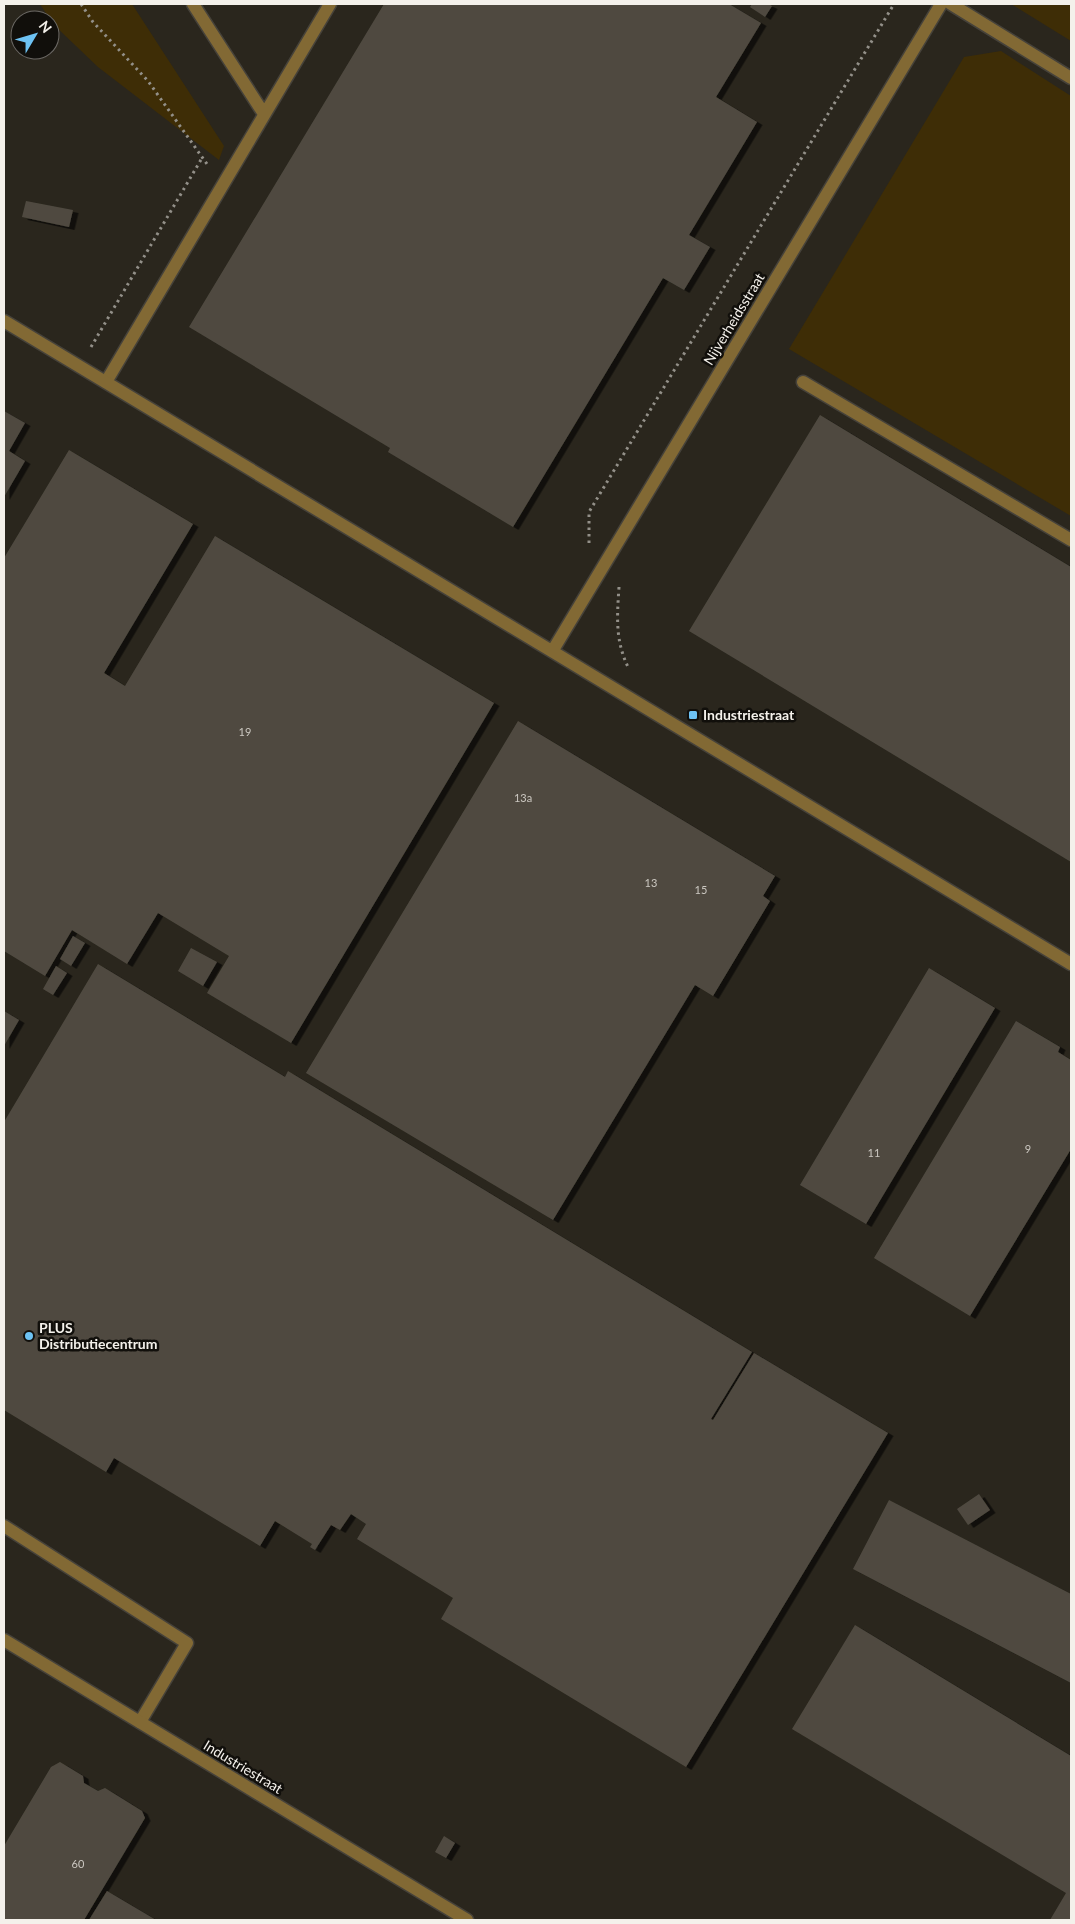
<svg xmlns="http://www.w3.org/2000/svg" width="1075" height="1924" viewBox="0 0 1075 1924" font-family="Lato,sans-serif">
  <defs>
    <filter id="shadow"><feDropShadow dx="5.5" dy="3" stdDeviation="0" flood-color="#0009"/></filter>
  </defs>
  <rect width="100%" height="100%" fill="#2a261d"/>
  <path fill="#3e2d06" d="M40,4h92l92,142 -5,14 -121,-93 -45,-43z
    M1011,4h60v37z
    M1001,51l70,45v420l-282,-167 175,-292z"/>
  <path fill="#4f4a40" filter="url(#shadow)" d="M384,4h345l32,19 -45,74 41,25 -68,113 21,12 -26,43 -21,-12 -150,249 -125,-75 2,-4 -201,-121z
    M752,4h16l4,2 -7,11 -15,-10z
    M26,201l47,9 -4,17 -47,-10z
    M4,411l21,12 -16,28 16,10 -21,36z
    M820,415l251,152v295l-382,-231z
    M69,450l124,74 -89,149 21,13 90,-150 279,167 -203,340 -84,-50 22,-37 -71,-43 -31,51 -55,-34 -27,46 -41,-25v-393z
    M518,721l257,155 -12,20 7,5 -57,95 -18,-11 -142,235 -247,-147z
    M73,936l12,7 -14,23 -11,-7z
    M191,948l26,14 -14,24 -25,-15z
    M98,964l187,113 3,-6 464,281 -41,67 2,1 41,-67 134,80 -202,334 -245,-148 12,-21 -96,-59 9,-15 -15,-10 -11,16 -9,-5 -16,25 -5,-3 2,-3 -37,-23 -15,25 -146,-88 -8,14 -102,-62v-288z
    M56,966l11,7 -14,22 -10,-6z
    M929,968l66,40 -129,216 -66,-39z
    M4,1011l15,9 -15,26z
    M1016,1021l44,26 -2,5 13,8v89l-101,167 -96,-58z
    M979,1494l11,16 -22,15 -11,-16z
    M889,1500l182,94v89l-218,-114z
    M855,1625l216,131v164h-21l16,-27 -274,-164z
    M60,1762l23,14 1,7 14,8 7,-3 37,23 3,7 -61,102h-80v-74l47,-79z
    M444,1836l11,7 -9,15 -11,-6z
    M107,1891l49,29h-67z"/>
  <g fill="none" stroke-linecap="round" stroke-linejoin="round">
    <g stroke="#46423a" stroke-width="15">
      <path id="service" d="M193,4l71,110
        M951,4l120,74
        M106,382l224,-378
        M803,382l268,158
        M4,1526l183,117 -47,79"/>
    </g>
    <g stroke="#46423a" stroke-width="15">
      <path id="minor" d="M4,1640l463,280"/>
    </g>
    <g stroke="#46423a" stroke-width="15">
      <path id="tertiary" d="M4,321l1067,643
        M553,650l388,-646"/>
    </g>
    <path stroke="#939089" stroke-width="3" stroke-dasharray="2.5 4" stroke-linecap="butt" d="M81,4l12,18 55,59 59,83
      M91,347l111,-189
      M589,543v-31l305,-508
      M619,587c-2,31 -4,54 10,82"/>
    <use href="#service" stroke="#826934" stroke-width="12"/>
    <use href="#minor" stroke="#826934" stroke-width="12"/>
    <use href="#tertiary" stroke="#826934" stroke-width="12"/>
  </g>
  <g fill="#6dc2f3" stroke="#110f0b" stroke-width="2">
    <rect x="688" y="710" width="10" height="10" rx="2.5"/>
    <circle cx="29" cy="1336" r="5"/>
  </g>
  <g text-anchor="middle" stroke-width="5" stroke-linejoin="round" paint-order="stroke">
    <g font-size="11" fill="#cbc7c0">
      <text x="245" y="736">19</text>
      <text x="523" y="802">13a</text>
      <text x="651" y="887">13</text>
      <text x="701" y="894">15</text>
      <text x="1028" y="1153">9</text>
      <text x="874" y="1157">11</text>
      <text x="78" y="1868">60</text>
    </g>
    <g font-size="14" fill="#f4f1eb" stroke="#110f0b">
      <text transform="translate(734 319) rotate(-59)" y="5">Nijverheidsstraat</text>
      <text transform="translate(243 1767) rotate(31)" y="5">Industriestraat</text>
    </g>
    <g font-size="14" font-weight="bold" fill="#f4f1eb" stroke="#110f0b" text-anchor="start">
      <text x="703" y="720">Industriestraat</text>
      <text x="39" y="1333">PLUS<tspan x="39" dy="16">Distributiecentrum</tspan></text>
    </g>
  </g>
  <rect width="1075" height="1924" fill="none" stroke="#f4f1eb" stroke-width="10"/>
  <g transform="translate(35 35) rotate(52)"><circle r="24" fill="#110f0b" stroke="#6c6965"/>
  <path d="M0-4L9 19L0 12L-9 19Z" fill="#6dc2f3"/>
  <text y="-8" font-size="14" font-weight="bold" text-anchor="middle" fill="#f4f1eb">N</text>
  </g>
</svg>
